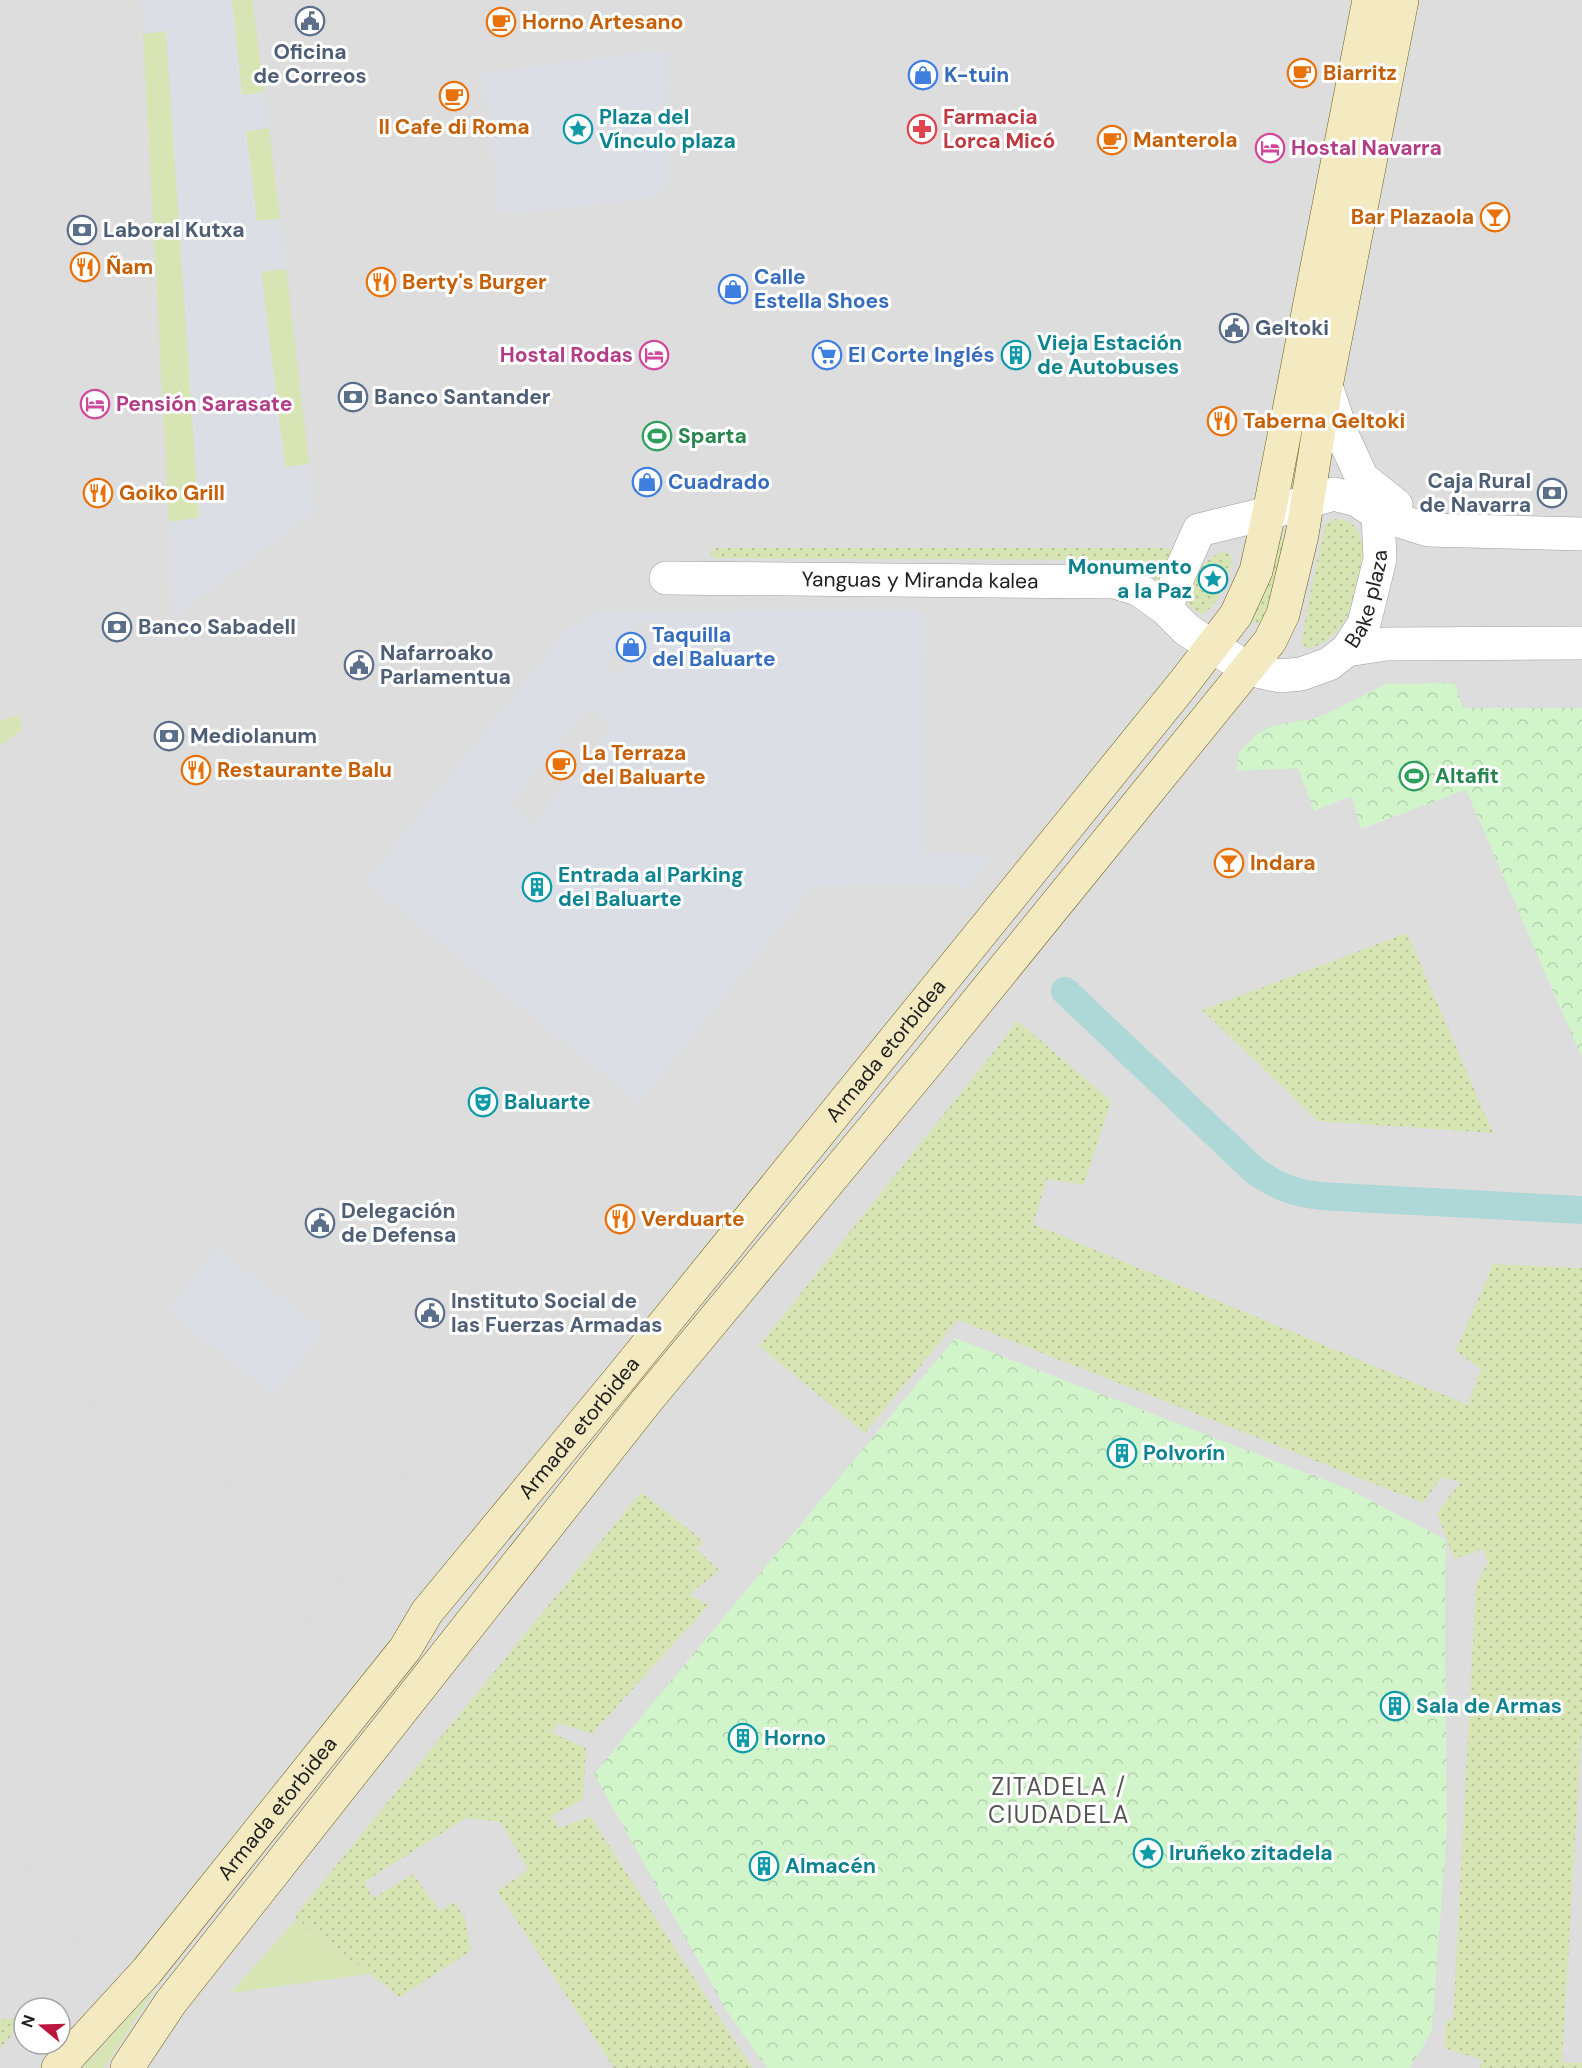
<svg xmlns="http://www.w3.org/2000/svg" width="1582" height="2068" viewBox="0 0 1582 2068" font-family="'DM Sans',sans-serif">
  <defs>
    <pattern id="grass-dots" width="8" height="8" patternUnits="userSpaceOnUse" patternTransform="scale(1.5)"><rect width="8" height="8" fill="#d7e4b3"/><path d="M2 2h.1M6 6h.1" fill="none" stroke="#b8c39a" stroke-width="1.8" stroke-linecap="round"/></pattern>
    <pattern id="park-crowns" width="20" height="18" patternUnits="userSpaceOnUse" patternTransform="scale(1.5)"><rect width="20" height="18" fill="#d1f4ca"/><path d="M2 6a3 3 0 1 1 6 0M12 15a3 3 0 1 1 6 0" fill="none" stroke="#b3d1ad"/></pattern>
  </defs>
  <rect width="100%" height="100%" fill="#efebe7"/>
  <path fill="#dedddd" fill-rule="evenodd" d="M0,0h1582v2068h-1582zM24,2008h36v36h-36z"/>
  <path fill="url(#grass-dots)" d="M1336,519c34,0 30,48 23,72 -4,14 -14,30 -23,41 -7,8 -18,14 -28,17l-7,-6 12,-64 13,-56z
    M1277,536l5,1 1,6 -15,68 -7,12h-5l-6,-4z
    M715,548h447l10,2 -14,31c-16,-15 -39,-17 -60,-21l-384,-2 -4,-5z
    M1223,552l7,2 2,6c-5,19 -12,44 -29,54 -36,-9 -4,-56 20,-62z
    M1407,933l86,200 -175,-12 -116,-111z
    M1018,1021l93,80 -27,84 -37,-6 -14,45 435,181 13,-36 -25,-18 37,-87 89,4v455l-20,339 20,1v5h-102l2,-8 -38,-12 2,-28h7l23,-436 12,-21 -5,-14 -29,10 -17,-46 23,-31 -18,-5 -19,26 -465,-183 -93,113 -106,-87z
    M641,1492l53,41 9,10 -7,6 23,21 -30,25 20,10 -117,129 -34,-11 -6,10 34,15 -3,52 -32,16 9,12 30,-12 162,252h-138l-117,-177 31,-21 -27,-48 -35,-4 -102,64 9,16 40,-24 27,37 14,-9 11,16 6,33 -71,46 -106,-80z
    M24,2017v3l-24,29v-29z"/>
  <path fill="url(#park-crowns)" d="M1454,683l9,25h119v350l-116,-268 -105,39 -10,-33 -37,15 -16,-43 -61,3 2,-19 17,-17 16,-9 43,-8 16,-6 55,-28z
    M955,1338l396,152 95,50 -1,70 2,216 -15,205 -22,37h-643l-41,-58 -132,-236z"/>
  <path fill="#d7e4b3" d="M232,0h20l12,92 -22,4z
    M166,30l33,488 -30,4 -26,-488z
    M269,128l11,91 -23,3 -11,-91z
    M286,269l23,195 -24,4 -24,-197z
    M19,715l3,15 -22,15v-24z
    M296,1919l73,55 -138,19z
    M158,1985l-54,83h-21z"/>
  <path fill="#dcdcdc" d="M100,1390l123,97 54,-68 104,82 59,-71 53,41 -21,27 -41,-28 -129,161 -241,-191z
    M0,1465l276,222 -66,82 -210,-168z
    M0,1843l96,76 -36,44 -18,13 -42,-33z"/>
  <path fill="#dcdee5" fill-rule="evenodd" d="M141,0h91l10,95 22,-3 5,36 -23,3 11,90 23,-2 6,50 -25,3 24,195 24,-3 6,48 -142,105 -4,-95 30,-4 -33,-487 -23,3z
    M655,50l12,4 1,131 -9,12 -159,18 -18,-141z
    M924,610l-2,243 71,2 -28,36 -10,-7 -141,2 -175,217 -274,-221 200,-251 35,-20zM645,618l11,10 -39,47 -11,-9zM589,708l23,18 -79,97 -22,-19z
    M216,1248l109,82 -52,65 -105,-84z"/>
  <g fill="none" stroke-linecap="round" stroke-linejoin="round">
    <path stroke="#add8d7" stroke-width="28" d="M1065,991l190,180c24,16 36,21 65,25l262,14"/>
    <g stroke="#9d9d9d" stroke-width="34">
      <g id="tertiary">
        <path d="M1326,386l17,51 19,41 34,27"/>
        <path id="s1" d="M666,578l448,4 24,7 28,20 21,21 61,39 32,7 21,-2 28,-10 18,-14 17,-26 16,-65 -2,-45"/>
        <path d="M1166,609l12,-32 21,-47 70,-17 65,-19 23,6 21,14 50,16 154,4"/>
        <path d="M1347,650l39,-6 196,-1"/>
      </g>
    </g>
    <g stroke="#6d6011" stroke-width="34">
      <g id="secondary">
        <path id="s2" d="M58,2068l89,-97 258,-322 22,-37 195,-236 561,-692 53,-69 20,-44 13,-58 100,-513"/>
        <path d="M127,2068l44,-66 477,-603 280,-337 342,-421 13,-27 19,-79 24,-149 76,-386"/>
      </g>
    </g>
    <use href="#tertiary" stroke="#fff" stroke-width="33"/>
    <use href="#secondary" stroke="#f3eac2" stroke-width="33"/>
  </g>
  <defs>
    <g id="civic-ring" transform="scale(1.5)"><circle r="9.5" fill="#fff" stroke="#5c6f8a" stroke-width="1.5"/><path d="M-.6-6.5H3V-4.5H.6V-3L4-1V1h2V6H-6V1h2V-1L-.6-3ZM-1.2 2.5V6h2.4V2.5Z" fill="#5c6f8a"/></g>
    <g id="cafe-ring" transform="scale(1.5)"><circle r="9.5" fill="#fff" stroke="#e8710a" stroke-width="1.5"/><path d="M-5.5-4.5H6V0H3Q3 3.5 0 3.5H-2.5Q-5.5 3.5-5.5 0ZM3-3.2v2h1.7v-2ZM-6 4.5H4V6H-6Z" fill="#e8710a"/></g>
    <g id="shop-ring" transform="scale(1.5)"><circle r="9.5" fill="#fff" stroke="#3f7fe0" stroke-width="1.5"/><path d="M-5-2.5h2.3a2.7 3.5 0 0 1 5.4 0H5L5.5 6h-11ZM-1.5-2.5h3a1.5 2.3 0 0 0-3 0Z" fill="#3f7fe0"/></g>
    <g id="sight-ring" transform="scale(1.5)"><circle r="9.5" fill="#fff" stroke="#0f9aa8" stroke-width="1.5"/><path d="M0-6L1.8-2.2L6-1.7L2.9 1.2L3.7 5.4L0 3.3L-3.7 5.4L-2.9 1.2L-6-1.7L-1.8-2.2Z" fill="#0f9aa8"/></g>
    <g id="pharmacy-ring" transform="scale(1.5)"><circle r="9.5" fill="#fff" stroke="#e0444e" stroke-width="1.5"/><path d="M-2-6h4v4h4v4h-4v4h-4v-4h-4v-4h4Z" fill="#e0444e"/></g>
    <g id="hotel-ring" transform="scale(1.5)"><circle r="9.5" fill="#fff" stroke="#d1479c" stroke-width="1.5"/><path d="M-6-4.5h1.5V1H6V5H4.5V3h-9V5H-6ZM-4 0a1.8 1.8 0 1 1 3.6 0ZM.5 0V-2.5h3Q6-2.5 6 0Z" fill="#d1479c"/></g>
    <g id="bar-ring" transform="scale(1.5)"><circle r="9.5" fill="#fff" stroke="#e8710a" stroke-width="1.5"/><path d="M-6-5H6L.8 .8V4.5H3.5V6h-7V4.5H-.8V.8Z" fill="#e8710a"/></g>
    <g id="bank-ring" transform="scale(1.5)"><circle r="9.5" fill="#fff" stroke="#5c6f8a" stroke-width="1.5"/><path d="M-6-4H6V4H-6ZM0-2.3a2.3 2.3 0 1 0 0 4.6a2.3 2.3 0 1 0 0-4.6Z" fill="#5c6f8a"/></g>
    <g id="restaurant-ring" transform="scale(1.5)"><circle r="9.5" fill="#fff" stroke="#e8710a" stroke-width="1.5"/><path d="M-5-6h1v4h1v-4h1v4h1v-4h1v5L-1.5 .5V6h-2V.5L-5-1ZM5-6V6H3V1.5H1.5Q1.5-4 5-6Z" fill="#e8710a"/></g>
    <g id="supermarket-ring" transform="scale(1.5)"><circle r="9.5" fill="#fff" stroke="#3f7fe0" stroke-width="1.5"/><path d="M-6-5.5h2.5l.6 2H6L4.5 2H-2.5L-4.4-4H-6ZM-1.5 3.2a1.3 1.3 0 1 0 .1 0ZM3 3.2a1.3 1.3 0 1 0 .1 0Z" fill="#3f7fe0"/></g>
    <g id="building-ring" transform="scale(1.5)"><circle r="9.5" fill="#fff" stroke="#0f9aa8" stroke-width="1.5"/><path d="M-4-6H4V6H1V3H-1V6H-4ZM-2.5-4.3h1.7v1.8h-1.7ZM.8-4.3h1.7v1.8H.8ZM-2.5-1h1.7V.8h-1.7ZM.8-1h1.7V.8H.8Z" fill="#0f9aa8"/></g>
    <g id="stadium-ring" transform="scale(1.5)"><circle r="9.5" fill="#fff" stroke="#2e9e5b" stroke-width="1.5"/><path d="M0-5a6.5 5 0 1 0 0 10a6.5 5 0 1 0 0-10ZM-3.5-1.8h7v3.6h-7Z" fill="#2e9e5b"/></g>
    <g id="theatre-ring" transform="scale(1.5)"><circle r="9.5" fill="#fff" stroke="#0f9aa8" stroke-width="1.5"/><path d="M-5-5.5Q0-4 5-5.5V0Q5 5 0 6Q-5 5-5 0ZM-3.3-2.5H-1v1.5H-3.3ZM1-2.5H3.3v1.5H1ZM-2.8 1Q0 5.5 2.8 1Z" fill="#0f9aa8"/></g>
  </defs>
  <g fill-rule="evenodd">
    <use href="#civic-ring" x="310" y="21"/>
    <use href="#cafe-ring" x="501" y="22"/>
    <use href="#cafe-ring" x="1302" y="73"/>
    <use href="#shop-ring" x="923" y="75"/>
    <use href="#cafe-ring" x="454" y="96"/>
    <use href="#sight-ring" x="578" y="129"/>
    <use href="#pharmacy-ring" x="922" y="129"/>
    <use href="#cafe-ring" x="1112" y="140"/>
    <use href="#hotel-ring" x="1270" y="148"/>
    <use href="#bar-ring" x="1495" y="217"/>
    <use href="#bank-ring" x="82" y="230"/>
    <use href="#restaurant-ring" x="85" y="267"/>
    <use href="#restaurant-ring" x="381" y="282"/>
    <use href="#shop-ring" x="733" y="289"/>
    <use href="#civic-ring" x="1234" y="328"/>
    <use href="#hotel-ring" x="654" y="355"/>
    <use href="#supermarket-ring" x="827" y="355"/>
    <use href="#building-ring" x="1016" y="355"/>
    <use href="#bank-ring" x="353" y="397"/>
    <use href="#hotel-ring" x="95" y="404"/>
    <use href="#restaurant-ring" x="1222" y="421"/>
    <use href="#stadium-ring" x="657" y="436"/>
    <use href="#shop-ring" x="647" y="482"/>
    <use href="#restaurant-ring" x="98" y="493"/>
    <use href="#bank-ring" x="1552" y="493"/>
    <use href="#sight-ring" x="1213" y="579"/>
    <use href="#bank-ring" x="117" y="627"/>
    <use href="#shop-ring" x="631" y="647"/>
    <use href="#civic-ring" x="359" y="665"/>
    <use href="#bank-ring" x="169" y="736"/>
    <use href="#cafe-ring" x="561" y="765"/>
    <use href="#restaurant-ring" x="196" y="770"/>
    <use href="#stadium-ring" x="1414" y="776"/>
    <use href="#bar-ring" x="1229" y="863"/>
    <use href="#building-ring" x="537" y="887"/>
    <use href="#theatre-ring" x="483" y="1102"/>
    <use href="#restaurant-ring" x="620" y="1219"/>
    <use href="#civic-ring" x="320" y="1223"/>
    <use href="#civic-ring" x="430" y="1313"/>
    <use href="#building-ring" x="1122" y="1453"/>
    <use href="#building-ring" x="1395" y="1706"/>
    <use href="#building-ring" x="743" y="1738"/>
    <use href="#sight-ring" x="1148" y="1853"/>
    <use href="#building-ring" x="764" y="1866"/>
  </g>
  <g text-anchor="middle" stroke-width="6" stroke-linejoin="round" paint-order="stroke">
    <g font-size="21" font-weight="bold" fill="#c56008" stroke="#fff" text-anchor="start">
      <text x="522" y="29">Horno Artesano</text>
      <text x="1323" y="80">Biarritz</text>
      <text x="454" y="134" text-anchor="middle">Il Cafe di Roma</text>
      <text x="1133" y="147">Manterola</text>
      <text x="1474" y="224" text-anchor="end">Bar Plazaola</text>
      <text x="106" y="274">Ñam</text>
      <text x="402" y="289">Berty's Burger</text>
      <text x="1243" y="428">Taberna Geltoki</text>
      <text x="119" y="500">Goiko Grill</text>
      <text x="582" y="760">La Terraza<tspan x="582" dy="24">del Baluarte</tspan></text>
      <text x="217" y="777">Restaurante Balu</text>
      <text x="1250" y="870">Indara</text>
      <text x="641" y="1226">Verduarte</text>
    </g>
    <g font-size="21" font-weight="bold" fill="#4e5e75" stroke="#fff" text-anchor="start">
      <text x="310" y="59" text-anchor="middle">Oficina<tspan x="310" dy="24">de Correos</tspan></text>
      <text x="103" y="237">Laboral Kutxa</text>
      <text x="1255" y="335">Geltoki</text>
      <text x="374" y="404">Banco Santander</text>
      <text x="1531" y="488" text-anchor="end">Caja Rural<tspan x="1531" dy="24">de Navarra</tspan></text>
      <text x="138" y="634">Banco Sabadell</text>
      <text x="380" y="660">Nafarroako<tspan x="380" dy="24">Parlamentua</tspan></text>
      <text x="190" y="743">Mediolanum</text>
      <text x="341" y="1218">Delegación<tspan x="341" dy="24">de Defensa</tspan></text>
      <text x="451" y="1308">Instituto Social de<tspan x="451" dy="24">las Fuerzas Armadas</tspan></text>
    </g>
    <g font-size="21" font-weight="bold" fill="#366cbe" stroke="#fff" text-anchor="start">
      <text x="944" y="82">K-tuin</text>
      <text x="754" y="284">Calle<tspan x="754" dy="24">Estella Shoes</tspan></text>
      <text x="848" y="362">El Corte Inglés</text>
      <text x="668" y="489">Cuadrado</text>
      <text x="652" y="642">Taquilla<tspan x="652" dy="24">del Baluarte</tspan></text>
    </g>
    <g font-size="21" font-weight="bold" fill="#0d838f" stroke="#fff" text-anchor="start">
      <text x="599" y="124">Plaza del<tspan x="599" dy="24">Vínculo plaza</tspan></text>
      <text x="1037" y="350">Vieja Estación<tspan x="1037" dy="24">de Autobuses</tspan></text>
      <text x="1192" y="574" text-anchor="end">Monumento<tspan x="1192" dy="24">a la Paz</tspan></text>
      <text x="558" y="882">Entrada al Parking<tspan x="558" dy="24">del Baluarte</tspan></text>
      <text x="504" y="1109">Baluarte</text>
      <text x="1143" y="1460">Polvorín</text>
      <text x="1416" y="1713">Sala de Armas</text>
      <text x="764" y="1745">Horno</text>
      <text x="1169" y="1860">Iruñeko zitadela</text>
      <text x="785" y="1873">Almacén</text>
    </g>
    <g font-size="21" font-weight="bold" fill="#be3a42" stroke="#fff" text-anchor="start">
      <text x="943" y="124">Farmacia<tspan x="943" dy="24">Lorca Micó</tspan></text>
    </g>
    <g font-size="21" font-weight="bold" fill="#b23c85" stroke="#fff" text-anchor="start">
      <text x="1291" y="155">Hostal Navarra</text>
      <text x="633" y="362" text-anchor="end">Hostal Rodas</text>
      <text x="116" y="411">Pensión Sarasate</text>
    </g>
    <g font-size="21" font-weight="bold" fill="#27864d" stroke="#fff" text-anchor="start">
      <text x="678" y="443">Sparta</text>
      <text x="1435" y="783">Altafit</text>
    </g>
    <g font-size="21" fill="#202020" stroke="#fff">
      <text dy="7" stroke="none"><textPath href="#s1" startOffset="254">Yanguas y Miranda kalea</textPath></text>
      <text dy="7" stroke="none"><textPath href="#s1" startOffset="772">Bake plaza</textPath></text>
      <text dy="7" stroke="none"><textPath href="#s2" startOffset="1312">Armada etorbidea</textPath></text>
      <text dy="7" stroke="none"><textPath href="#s2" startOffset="826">Armada etorbidea</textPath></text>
      <text dy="7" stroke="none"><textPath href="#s2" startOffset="340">Armada etorbidea</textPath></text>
    </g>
    <g font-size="24" letter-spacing="1.5" fill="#535353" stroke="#fff">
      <text x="1059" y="1795">ZITADELA /<tspan x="1059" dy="28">CIUDADELA</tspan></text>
    </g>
  </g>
  <g transform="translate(42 2026) rotate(289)"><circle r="28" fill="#ffffff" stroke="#a6a6a6" stroke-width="1.5"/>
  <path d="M0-4.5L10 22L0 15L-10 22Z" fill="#ba163e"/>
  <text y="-9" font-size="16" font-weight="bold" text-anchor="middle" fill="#202020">N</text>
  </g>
</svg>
